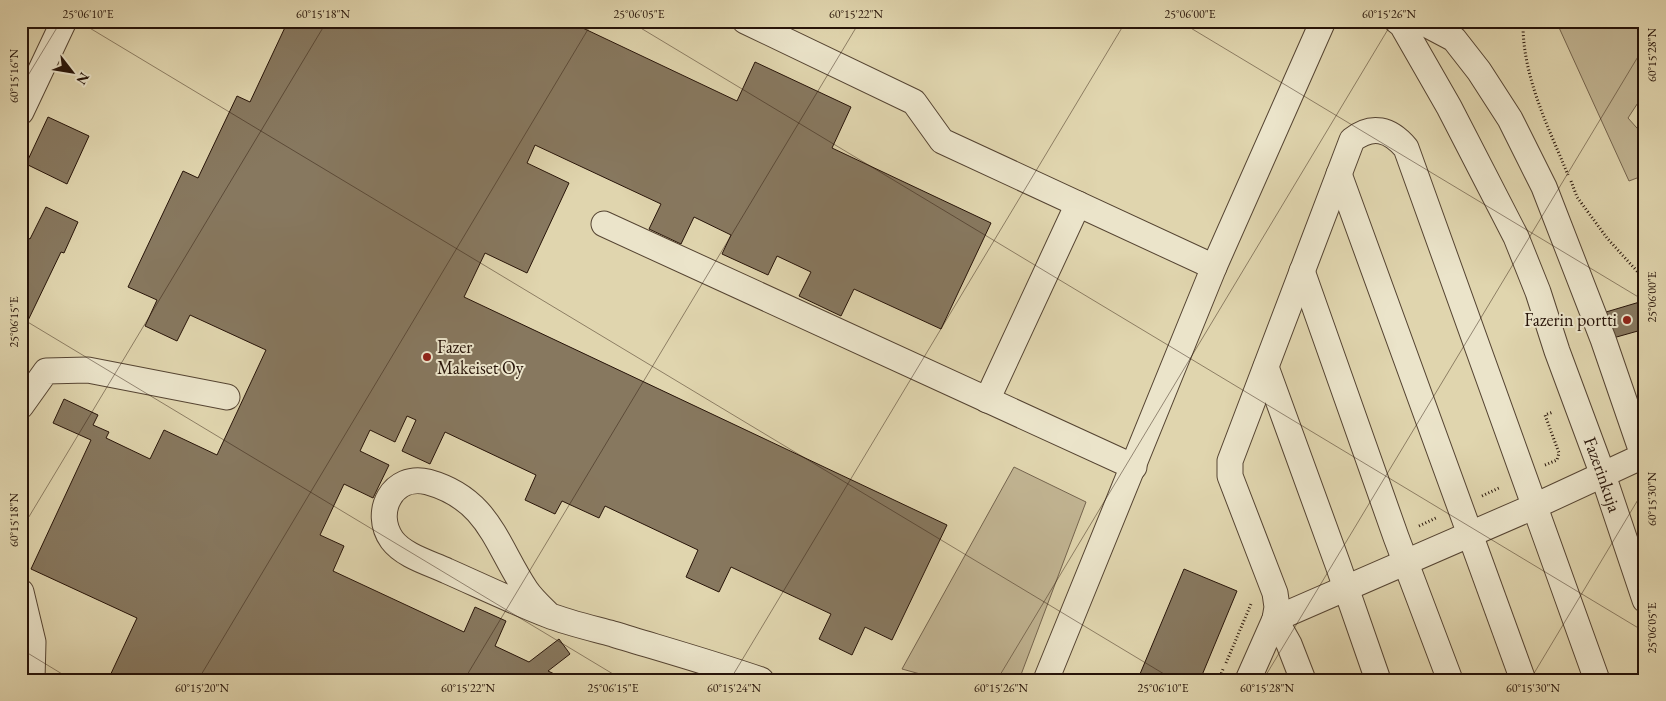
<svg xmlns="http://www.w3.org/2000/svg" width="1666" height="701" viewBox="0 0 1666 701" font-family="'EB Garamond',serif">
  <rect width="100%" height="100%" fill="#e0d5ae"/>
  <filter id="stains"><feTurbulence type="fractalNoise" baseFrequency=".004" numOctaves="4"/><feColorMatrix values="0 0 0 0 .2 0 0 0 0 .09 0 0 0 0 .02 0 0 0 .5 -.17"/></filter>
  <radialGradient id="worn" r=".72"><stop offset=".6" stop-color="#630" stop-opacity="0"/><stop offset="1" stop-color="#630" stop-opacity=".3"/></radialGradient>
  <path fill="#c1b492" stroke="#74644e" d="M1556,21h89v71l-17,26 17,19v38l-16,6z
    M1014,467l72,35 -67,178h-77l-40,-11z"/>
  <path fill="#87785f" stroke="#271409" d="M288,21h280l169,80 18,-39 96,45 -19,41 159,75 -50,106 -87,-40 -13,27 -42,-20 12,-24 -34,-16 -9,19 -46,-21 9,-19 -37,-18 -13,27 -32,-15 12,-25 -126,-59 -8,18 42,20 -42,90 -42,-20 -21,44 483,228 -55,115 -27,-13 -13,28 -33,-16 12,-25 -100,-47 -12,25 -33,-15 12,-27 -93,-44 -6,12 -37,-17 -7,13 -30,-14 11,-25 -91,-43 -15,32 -28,-13 14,-31 -9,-4 -12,26 -25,-12 -10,21 29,14 -16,33 -29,-14 -24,51 24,11 -11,25 131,61 11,-25 31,14 -11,25 34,16 30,-23 11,15 -22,17 19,9h-459l29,-62 -106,-49 60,-129 -38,-17 11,-24 34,16 -5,10 16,7 -3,6 44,21 14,-29 53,25 49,-105 -76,-35 -13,26 -32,-15 12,-26 -29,-13 55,-116 15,7 39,-82 13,6z
    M48,117l41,19 -22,48 -41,-20z
    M46,207l32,15 -14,31 -3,-1 -40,83v-100l9,4z
    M1643,301l2,6v22l-32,9 -7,-26z
    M1184,569l53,22 -37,89h-45l-15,-6z"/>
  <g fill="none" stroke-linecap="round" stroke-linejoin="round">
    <g stroke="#554432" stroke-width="27">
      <g id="minor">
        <path d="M745,21l169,81 28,39 272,126"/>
        <path id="s1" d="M1397,21l5,4 47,82 67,130 22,55 19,59 46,124 42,125"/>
        <path d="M1420,21l34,18 25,32 31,48 34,68 59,152 42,122"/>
        <path d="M21,112l43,-91"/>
        <path d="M1339,174l184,506"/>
        <path d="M604,224l530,243"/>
        <path d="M1302,271l94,266 54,143"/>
        <path d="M1266,367l72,198 40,115"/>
        <path d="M987,400l91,-196"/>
        <path d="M21,406l25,-35 42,-1 139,27"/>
        <path d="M21,592l12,50 -1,38"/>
        <path d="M549,615c-8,-8 -17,-16 -23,-25 -30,-45 -37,-91 -98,-108 -35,-9 -56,30 -36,58 12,16 38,23 55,31 34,15 67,31 101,44 21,8 43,13 65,19 49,15 99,29 148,46"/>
        <path d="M1275,619l260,-113 108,-50"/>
        <path d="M1275,619l14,25 14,36"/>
        <path d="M1046,680l168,-413 109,-246"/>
        <path d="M1248,680l27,-61 2,-12 -2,-14 -45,-117v-15l122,-321c20,-16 38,-11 54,8l191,532"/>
      </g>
    </g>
    <path stroke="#271409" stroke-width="3" stroke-dasharray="1 2.5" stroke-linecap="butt" d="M1523,21c-1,55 25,105 45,154
      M1571,181l6,16 30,41 38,42
      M1545,465l12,-5 2,-7 -14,-38 8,-3
      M1482,496l19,-9
      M1419,526l19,-9
      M1226,663l25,-59
      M1219,680l4,-11"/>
    <use href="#minor" stroke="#ebe4ca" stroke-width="25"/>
  </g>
  <path fill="none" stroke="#271409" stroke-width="1" stroke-opacity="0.45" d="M78,21l1096,659M629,21l1016,611M1179,21l466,280M21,87l40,-66M21,318l602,362M21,530l306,-509M21,649l51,31M198,680l395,-659M464,680l396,-659M730,680l396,-659M997,680l396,-659M1263,680l382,-635M1530,680l115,-192"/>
  <g fill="#8f2418" stroke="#ebe4ca" stroke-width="2">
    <circle cx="1627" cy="320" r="5"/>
    <circle cx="427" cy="357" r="5"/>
  </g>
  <g text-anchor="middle" stroke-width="4" stroke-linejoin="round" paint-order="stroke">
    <g font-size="18" fill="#271409" stroke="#ebe4ca" text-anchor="end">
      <text x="1617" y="326">Fazerin portti</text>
      <text x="437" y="353" text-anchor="start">Fazer<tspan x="437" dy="21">Makeiset Oy</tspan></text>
    </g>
    <g font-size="18" fill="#271409" stroke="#ebe4ca">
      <text dy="6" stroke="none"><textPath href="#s1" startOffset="500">Fazerinkuja</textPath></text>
    </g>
  </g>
  <rect width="1666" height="701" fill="none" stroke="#e0d5ae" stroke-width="55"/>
  <g transform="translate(72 72) rotate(121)" stroke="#ebe4ca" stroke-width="4" paint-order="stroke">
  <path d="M0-4L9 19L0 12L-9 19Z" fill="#271409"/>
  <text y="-8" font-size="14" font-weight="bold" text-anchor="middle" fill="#271409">N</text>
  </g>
  <rect x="28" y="28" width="1610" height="646" fill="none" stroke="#271409" stroke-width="2"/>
  <g font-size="12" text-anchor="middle" fill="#271409">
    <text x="88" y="18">25°06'10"E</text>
    <text x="323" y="18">60°15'18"N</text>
    <text x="639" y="18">25°06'05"E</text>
    <text x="856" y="18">60°15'22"N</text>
    <text x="1190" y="18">25°06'00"E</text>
    <text x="1389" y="18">60°15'26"N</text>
    <text transform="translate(1652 55) rotate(-90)" y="4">60°15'28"N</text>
    <text transform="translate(14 76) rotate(-90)" y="4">60°15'16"N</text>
    <text transform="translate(1652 297) rotate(-90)" y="4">25°06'00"E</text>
    <text transform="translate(14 322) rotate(-90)" y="4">25°06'15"E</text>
    <text transform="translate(1652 499) rotate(-90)" y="4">60°15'30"N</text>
    <text transform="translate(14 520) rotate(-90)" y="4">60°15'18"N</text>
    <text transform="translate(1652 628) rotate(-90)" y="4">25°06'05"E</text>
    <text x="202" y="692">60°15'20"N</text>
    <text x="468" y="692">60°15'22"N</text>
    <text x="613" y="692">25°06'15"E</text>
    <text x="734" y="692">60°15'24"N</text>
    <text x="1001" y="692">60°15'26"N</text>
    <text x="1163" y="692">25°06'10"E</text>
    <text x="1267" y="692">60°15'28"N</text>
    <text x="1533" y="692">60°15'30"N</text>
  </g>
  <rect width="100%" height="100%" filter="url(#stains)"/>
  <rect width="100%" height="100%" fill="url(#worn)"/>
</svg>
